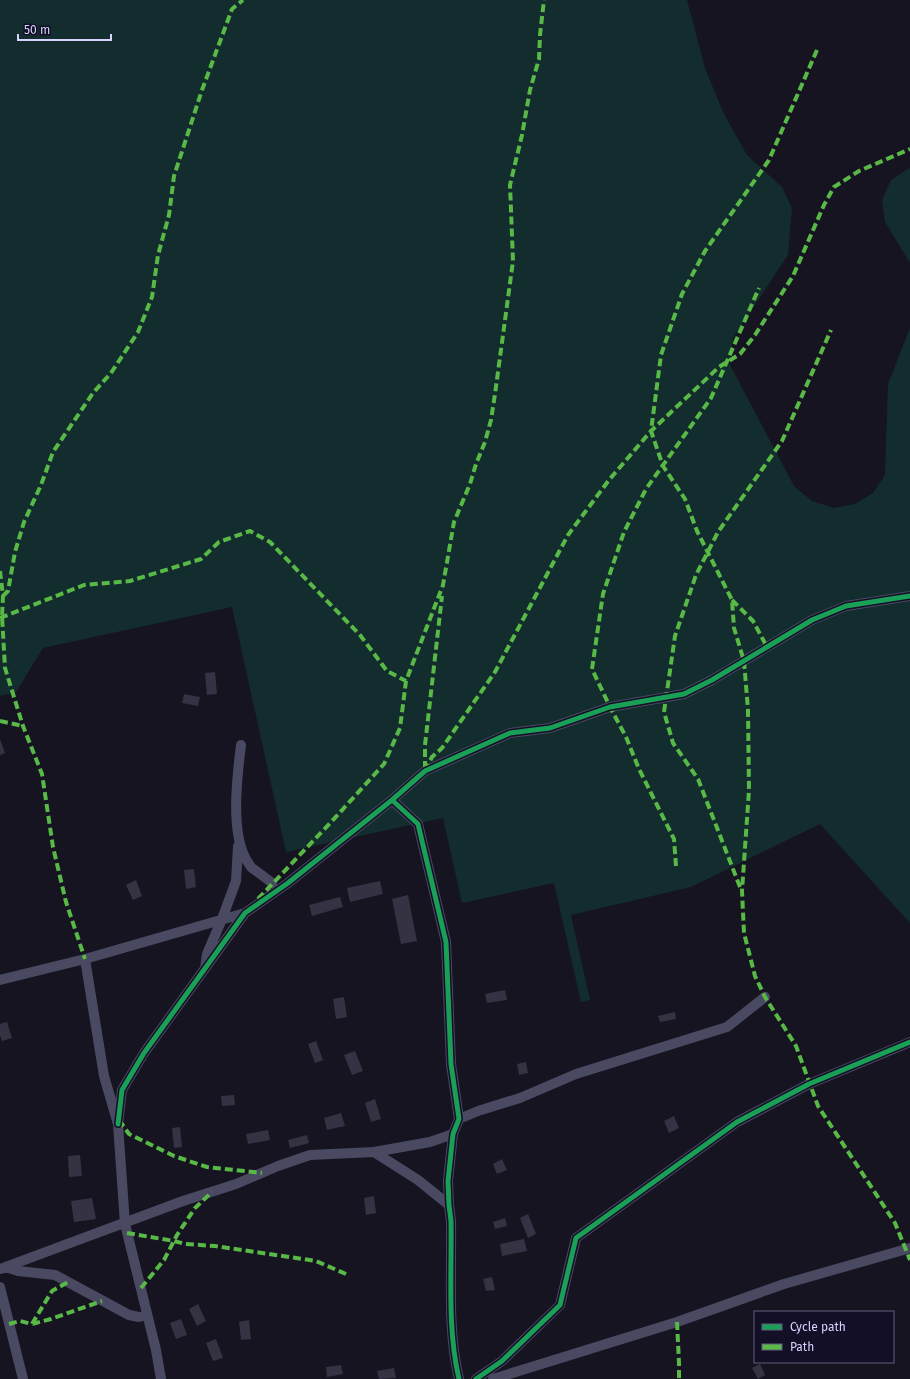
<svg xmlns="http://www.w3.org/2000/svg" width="910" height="1379" viewBox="0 0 910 1379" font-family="'Fira Sans',sans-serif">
  <rect width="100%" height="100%" fill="#161421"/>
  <path fill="#132c2d" d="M0,0h687l18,68 18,44 24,43 35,32 10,21 -4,47 -55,83 -4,25 65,123 18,15 22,7 21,-4 18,-11 12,-18 3,-91 22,-56v595l-90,-99 -129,63 -120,28 19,85 -9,2 -27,-119 -92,20 -19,-85 -157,34 -54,-245 -189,41 -27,44 -16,4z
    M910,168v95l-25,-41 -3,-22 9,-20z"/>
  <path fill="#343243" d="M215,672l2,22 -10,1 -2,-22z
    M184,694l16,3 -2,9 -16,-3z
    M0,739l5,14 -5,2z
    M194,869l2,18 -10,2 -2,-19z
    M136,880l6,16 -9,4 -7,-15z
    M380,881l3,13 -33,8 -3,-14z
    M408,895l9,46 -16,3 -9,-45z
    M340,897l3,10 -31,9 -3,-11z
    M505,990l2,10 -20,3 -2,-9z
    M344,997l3,20 -11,2 -3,-20z
    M675,1012l1,7 -16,3 -2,-6z
    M7,1022l5,16 -10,3 -2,-6v-11z
    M316,1041l7,19 -8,3 -7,-19z
    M355,1051l8,20 -11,4 -8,-20z
    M526,1062l2,11 -9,2 -2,-11z
    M234,1095l1,10 -13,1 -1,-10z
    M375,1099l6,20 -10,3 -6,-19z
    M341,1113l4,13 -18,4 -3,-12z
    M674,1116l5,12 -10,5 -5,-12z
    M180,1127l2,20 -8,1 -2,-20z
    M268,1130l2,10 -22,4 -2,-10z
    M307,1135l2,8 -19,5 -2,-8z
    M80,1155l2,21 -13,1 -1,-21z
    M502,1159l5,11 -10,4 -4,-10z
    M374,1196l2,17 -10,2 -2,-17z
    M92,1198l4,21 -22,3 -3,-21z
    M528,1214l8,20 -8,4 -8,-20z
    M505,1218l2,8 -12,3 -2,-7z
    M524,1239l3,12 -25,5 -2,-12z
    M492,1277l3,13 -9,1 -3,-12z
    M198,1304l8,17 -9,5 -8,-17z
    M181,1319l6,16 -11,4 -6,-16z
    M249,1320l2,19 -10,1 -2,-18z
    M216,1339l7,19 -10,3 -7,-18z
    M760,1364l5,11 -7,4 -6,-11z
    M341,1365l2,9 -16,3 -1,-10z
    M394,1368l2,10 -17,1 -2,-8z"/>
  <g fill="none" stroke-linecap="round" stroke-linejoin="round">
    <path stroke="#4a4962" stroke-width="10" d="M241,745c-4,32 -11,88 6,116 2,2 3,6 5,7 7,5 14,10 20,15
      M392,800l26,24 28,118 5,122 8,55 -6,15 -5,47 1,24 2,16c1,53 -4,107 8,158
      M85,959l19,117 14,48 7,100 31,126 5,29
      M205,968l2,-14 15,-35 14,-38 2,-35
      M0,980l85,-21 160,-46
      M459,1119l19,-8 42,-13 56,-24 151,-47 38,-30
      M118,1124l4,-34 22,-37 101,-140 43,-30 104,-83 33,-29 85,-38 40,-5 60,-21 74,-13 28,-14 100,-60 34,-14 64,-10
      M374,1152l44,28 31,25
      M6,1267l12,4 37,4 74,40 10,2 8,-2
      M0,1269l183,-68 53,-17 42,-18 32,-11 64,-3 56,-10 23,-8
      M0,1287l23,92
      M476,1379l26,-18 58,-56 16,-67 161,-116 72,-38 101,-42
      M493,1379l184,-57 107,-38 126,-36"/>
    <path stroke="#58b947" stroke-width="4" stroke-dasharray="8 4" stroke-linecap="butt" d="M817,50l-48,110 -64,91 -23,43 -21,61 -10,76 12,35 22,33 12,32 35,69 2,28 10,33 4,49 1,80 -7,101 2,42 11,43 10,21 31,49 22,60 77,117 15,37
      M0,571l3,25 -1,20 3,52 18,58 19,48 11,73 13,55 19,57
      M3,596l5,-5 7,-39 9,-30 17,-37 12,-33 40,-59 18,-20 27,-41 14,-35 6,-42 11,-40 5,-39 28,-86 30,-81 11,-9
      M732,600l21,21 14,26
      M0,618l84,-33 46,-4 71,-22 18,-17 31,-11 20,11 90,93 27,36 19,10
      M0,721l23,5
      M425,769v-24l17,-149
      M425,771l7,-14 10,-9 53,-76 73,-137 41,-55 42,-49 68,-64 21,-13 15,-19 38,-59 31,-71 10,-18 25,-16 51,-22
      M676,866l-2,-27 -35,-70 -13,-32 -16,-30 -18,-38 11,-75 21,-62 22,-43 65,-91 48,-110
      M740,887l-42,-108 -25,-36 -9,-31 11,-76 21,-61 22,-43 64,-91 49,-111
      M258,899l75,-79 51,-56 16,-36 6,-47 37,-96 11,-63 16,-38 6,-20 9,-22 6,-22 4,-26 18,-133 -3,-76 12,-50 8,-45 9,-31 1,-24 4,-35
      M119,1120l10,14 45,22 33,11 55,6
      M127,1233l47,8 11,3 30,2 101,15 30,13
      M141,1288l23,-28 13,-25 18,-27 17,-16
      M677,1322l2,41v16
      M9,1324l11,-3 12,3 19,-5 51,-18
      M32,1324l20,-33 16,-9"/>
    <g stroke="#130f26" stroke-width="8">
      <path id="cycleway" d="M392,800l26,24 28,118 5,122 8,55 -6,15 -5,47 1,24 2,16c1,53 -4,107 8,158
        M118,1124l4,-34 22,-37 101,-140 43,-30 104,-83 33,-29 85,-38 40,-5 60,-21 74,-13 28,-14 100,-60 34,-14 64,-10
        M476,1379l26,-18 58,-56 16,-67 161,-116 72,-38 101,-42"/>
    </g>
    <use href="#cycleway" stroke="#1a9f57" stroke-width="5"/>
  </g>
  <rect x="754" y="1311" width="140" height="52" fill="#130f26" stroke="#625e7d"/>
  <rect x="762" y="1324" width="20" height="6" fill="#1a9f57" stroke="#625e7d"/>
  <text x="790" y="1331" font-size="12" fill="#d9d4ff">Cycle path</text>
  <rect x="762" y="1344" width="20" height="6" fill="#58b947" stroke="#625e7d"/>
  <text x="790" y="1351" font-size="12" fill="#d9d4ff">Path</text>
  <path d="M18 34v6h93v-6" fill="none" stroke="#d9d4ff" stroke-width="2"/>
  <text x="24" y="34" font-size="12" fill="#d9d4ff" stroke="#130f26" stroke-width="3" paint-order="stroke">50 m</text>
</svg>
